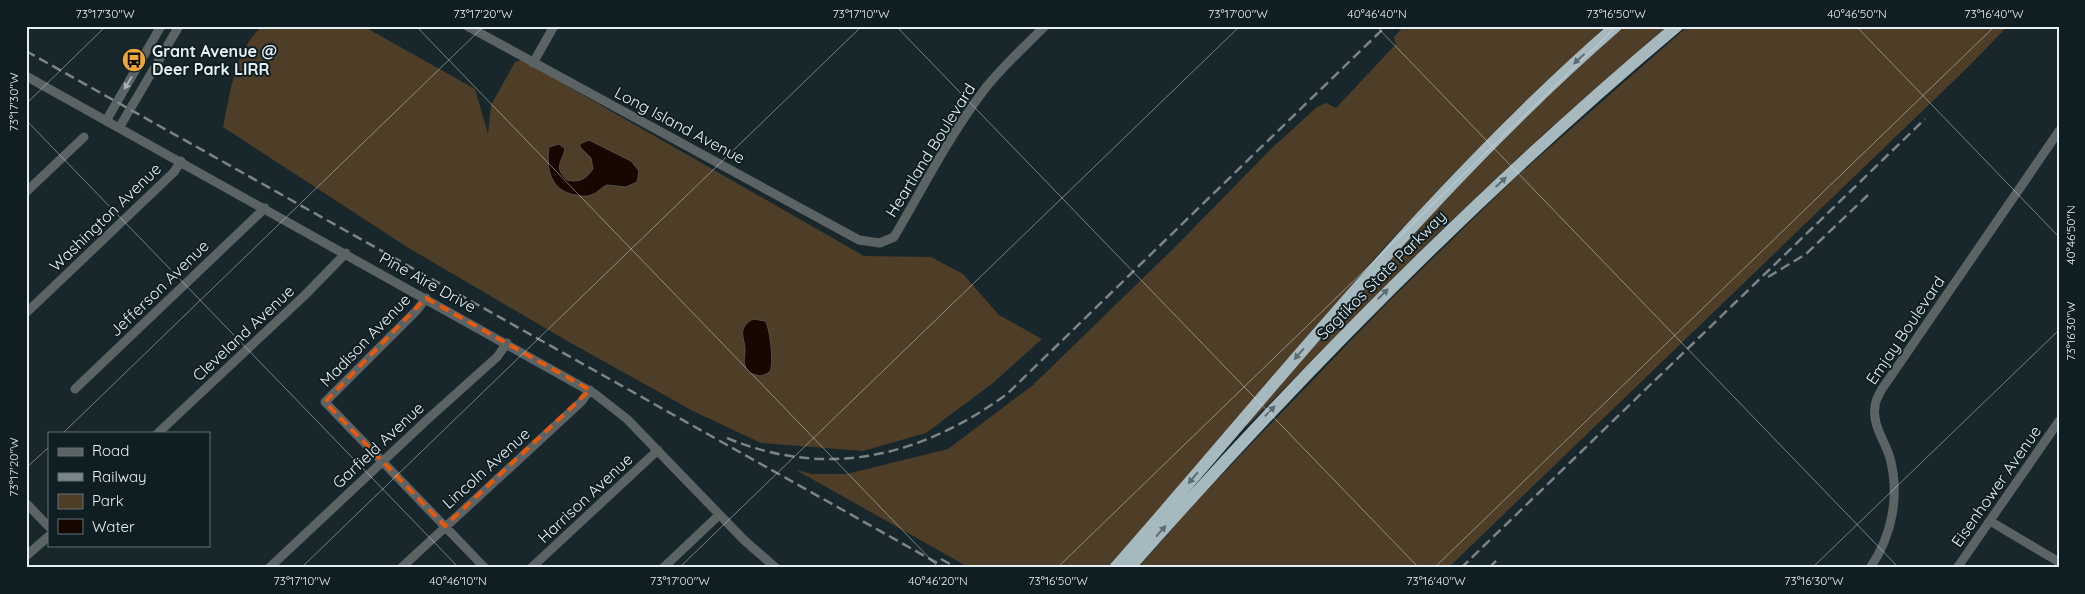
<svg xmlns="http://www.w3.org/2000/svg" width="2085" height="594" viewBox="0 0 2085 594" font-family="Quicksand,sans-serif">
  <rect width="100%" height="100%" fill="#18272c"/>
  <path fill="#4e3d27" d="M262,26h101l112,63 13,45 3,-29 24,-43 7,-2 342,196 67,1 32,17 36,41 43,24 -49,44 -67,50 -63,18 -102,-8 -68,-32 -124,-69 -162,-95 -184,-120c8,-36 11,-75 39,-101z
    M1404,26h202l-135,130 -82,86 -281,326h-138l-174,-98 16,4h35l101,-25 85,-64 142,-138 96,-98 46,-42 9,-4 10,5 60,-64 -2,-7z
    M1621,26h46l-122,107 -109,102 -189,191 -3,-3 180,-201 102,-107z
    M1688,26h320l-42,43 -518,499h-310l51,-59 196,-204 130,-127z"/>
  <path fill="#160800" stroke="#544d49" d="M589,140l42,21 8,10 -2,11 -11,5 -19,-2c-6,2 -9,8 -16,10 -5,2 -10,1 -15,0 -26,-4 -30,-27 -27,-48l10,-3 6,5c-3,14 -12,18 2,31 12,3 19,-1 26,-11l-2,-11 -11,-11v-3z
    M753,319l12,2c5,5 9,44 5,50 -2,3 -7,4 -10,5l-11,-3c-7,-9 -4,-14 -4,-23 0,-13 -9,-21 8,-31z"/>
  <g fill="none" stroke-linecap="round" stroke-linejoin="round">
    <path stroke="#5b6365" stroke-width="9" d="M467,26l392,214 21,3 14,-6c29,-49 55,-101 90,-147 18,-23 40,-43 61,-64
      M533,63l21,-37
      M26,76l569,318 32,25 117,121 32,28
      M106,121l55,-95
      M119,128l60,-102
      M26,192l58,-55
      M426,298l-9,12 -92,92 160,166
      M26,313l148,-141 7,-11
      M75,389l190,-181
      M158,433l146,-137 42,-43
      M26,503l23,24
      M1990,521l69,41
      M26,556l23,-20
      M269,568l160,-150 68,-61 10,-14
      M401,568l180,-166 9,-12
      M531,568l127,-118
      M663,568l56,-53
      M1870,568c22,-32 30,-72 20,-110 -5,-17 -18,-33 -15,-51 0,-6 4,-13 7,-18l177,-258
      M1957,568l102,-147"/>
    <path stroke="#a6b9bf" stroke-width="12" d="M1115,568c163,-185 314,-379 501,-542
      M1129,568c171,-194 349,-375 548,-542"/>
    <path stroke="#798589" stroke-width="2.5" stroke-dasharray="10 5" stroke-linecap="butt" d="M26,51l920,517
      M1768,277l38,-23 63,-60
      M727,438c101,42 195,18 280,-44l379,-368
      M941,559l16,9
      M1461,568l464,-449
      M1489,568l10,-10"/>
  </g>
  <defs><path id="oneway-solid" d="M-6-.8H1V-3.2L6.5 0L1 3.2V.8H-6Z" transform="scale(1.25)"/></defs>
  <g fill="#5a6c70">
    <use href="#oneway-solid" transform="translate(1579 59) rotate(137)"/>
    <use href="#oneway-solid" transform="translate(1501 182) rotate(-43)"/>
    <use href="#oneway-solid" transform="translate(1383 294) rotate(-45)"/>
    <use href="#oneway-solid" transform="translate(1299 354) rotate(131)"/>
    <use href="#oneway-solid" transform="translate(1270 411) rotate(-46)"/>
    <use href="#oneway-solid" transform="translate(1193 478) rotate(130)"/>
    <use href="#oneway-solid" transform="translate(1161 531) rotate(-48)"/>
  </g>
  <use fill="#a7b0b3" href="#oneway-solid" transform="translate(128 83) rotate(121)"/>
  <path fill="none" stroke="#e8590c" stroke-width="4" stroke-dasharray="10 6" stroke-linejoin="round" d="M426,298l164,92 -145,136 -120,-124z"/>
  <path fill="none" stroke="#e6eff3" stroke-width="1" stroke-opacity="0.45" d="M416,26l523,542M896,26l523,542M1376,26l523,542M1856,26l203,211M26,104l80,-78M26,120l433,448M63,433l421,-407M26,468l23,-21M301,568l561,-542M679,568l561,-542M1057,568l560,-542M1434,568l561,-542M1812,568l247,-238"/>
  <defs>
    <g id="bus-disc" transform="scale(1.25)"><circle r="9.5" fill="#eea73d" stroke="#0f1e22"/><path d="M-5-6H5V4H4V6H2V4H-2V6H-4V4H-5ZM-3.5-4V0h7V-4ZM-3.5 1.2v1.5H-2V1.2ZM2 1.2v1.5H3.5V1.2Z" fill="#111"/></g>
  </defs>
  <g fill-rule="evenodd">
    <use href="#bus-disc" x="134" y="60"/>
  </g>
  <g text-anchor="middle" stroke-width="4" stroke-linejoin="round" paint-order="stroke">
    <g font-size="16" font-weight="bold" fill="#e6eff3" stroke="#0f1e22" text-anchor="start">
      <text x="152" y="57">Grant Avenue @<tspan x="152" dy="18">Deer Park LIRR</tspan></text>
    </g>
    <g font-size="16" fill="#e6eff3" stroke="#0f1e22">
      <text transform="translate(680 125) rotate(28)" y="6">Long Island Avenue</text>
      <text transform="translate(930 150) rotate(-58)" y="6">Heartland Boulevard</text>
      <text transform="translate(105 217) rotate(-44)" y="6">Washington Avenue</text>
      <text transform="translate(1381 275) rotate(-45)" y="6">Sagtikos State Parkway</text>
      <text transform="translate(428 282) rotate(29)" y="6">Pine Aire Drive</text>
      <text transform="translate(159 288) rotate(-44)" y="6">Jefferson Avenue</text>
      <text transform="translate(1905 330) rotate(-56)" y="6">Emjay Boulevard</text>
      <text transform="translate(243 333) rotate(-43)" y="6">Cleveland Avenue</text>
      <text transform="translate(365 340) rotate(-46)" y="6">Madison Avenue</text>
      <text transform="translate(378 445) rotate(-43)" y="6">Garfield Avenue</text>
      <text transform="translate(486 468) rotate(-42)" y="6">Lincoln Avenue</text>
      <text transform="translate(1996 486) rotate(-55)" y="6">Eisenhower Avenue</text>
      <text transform="translate(585 498) rotate(-43)" y="6">Harrison Avenue</text>
    </g>
  </g>
  <rect width="2085" height="594" fill="none" stroke="#0f1e22" stroke-width="55"/>
  <rect x="48" y="432" width="162" height="115" fill="#0f1e22" stroke="#657276"/>
  <rect x="58" y="448" width="25" height="8" fill="#5b6365" stroke="#657276"/>
  <text x="92" y="456" font-size="15" fill="#e6eff3">Road</text>
  <rect x="58" y="473" width="25" height="8" fill="#798589" stroke="#657276"/>
  <text x="92" y="482" font-size="15" fill="#e6eff3">Railway</text>
  <rect x="58" y="494" width="25" height="15" fill="#4e3d27" stroke="#657276"/>
  <text x="92" y="506" font-size="15" fill="#e6eff3">Park</text>
  <rect x="58" y="519" width="25" height="15" fill="#160800" stroke="#657276"/>
  <text x="92" y="532" font-size="15" fill="#e6eff3">Water</text>
  <rect x="28" y="28" width="2030" height="538" fill="none" stroke="#e6eff3" stroke-width="2"/>
  <g font-size="12" text-anchor="middle" fill="#e6eff3">
    <text x="105" y="18">73°17'30"W</text>
    <text x="483" y="18">73°17'20"W</text>
    <text x="861" y="18">73°17'10"W</text>
    <text x="1238" y="18">73°17'00"W</text>
    <text x="1377" y="18">40°46'40"N</text>
    <text x="1616" y="18">73°16'50"W</text>
    <text x="1857" y="18">40°46'50"N</text>
    <text x="1994" y="18">73°16'40"W</text>
    <text transform="translate(14 102) rotate(-90)" y="4">73°17'30"W</text>
    <text transform="translate(2071 235) rotate(-90)" y="4">40°46'50"N</text>
    <text transform="translate(2071 331) rotate(-90)" y="4">73°16'30"W</text>
    <text transform="translate(14 467) rotate(-90)" y="4">73°17'20"W</text>
    <text x="302" y="585">73°17'10"W</text>
    <text x="458" y="585">40°46'10"N</text>
    <text x="680" y="585">73°17'00"W</text>
    <text x="938" y="585">40°46'20"N</text>
    <text x="1058" y="585">73°16'50"W</text>
    <text x="1436" y="585">73°16'40"W</text>
    <text x="1814" y="585">73°16'30"W</text>
  </g>
</svg>
